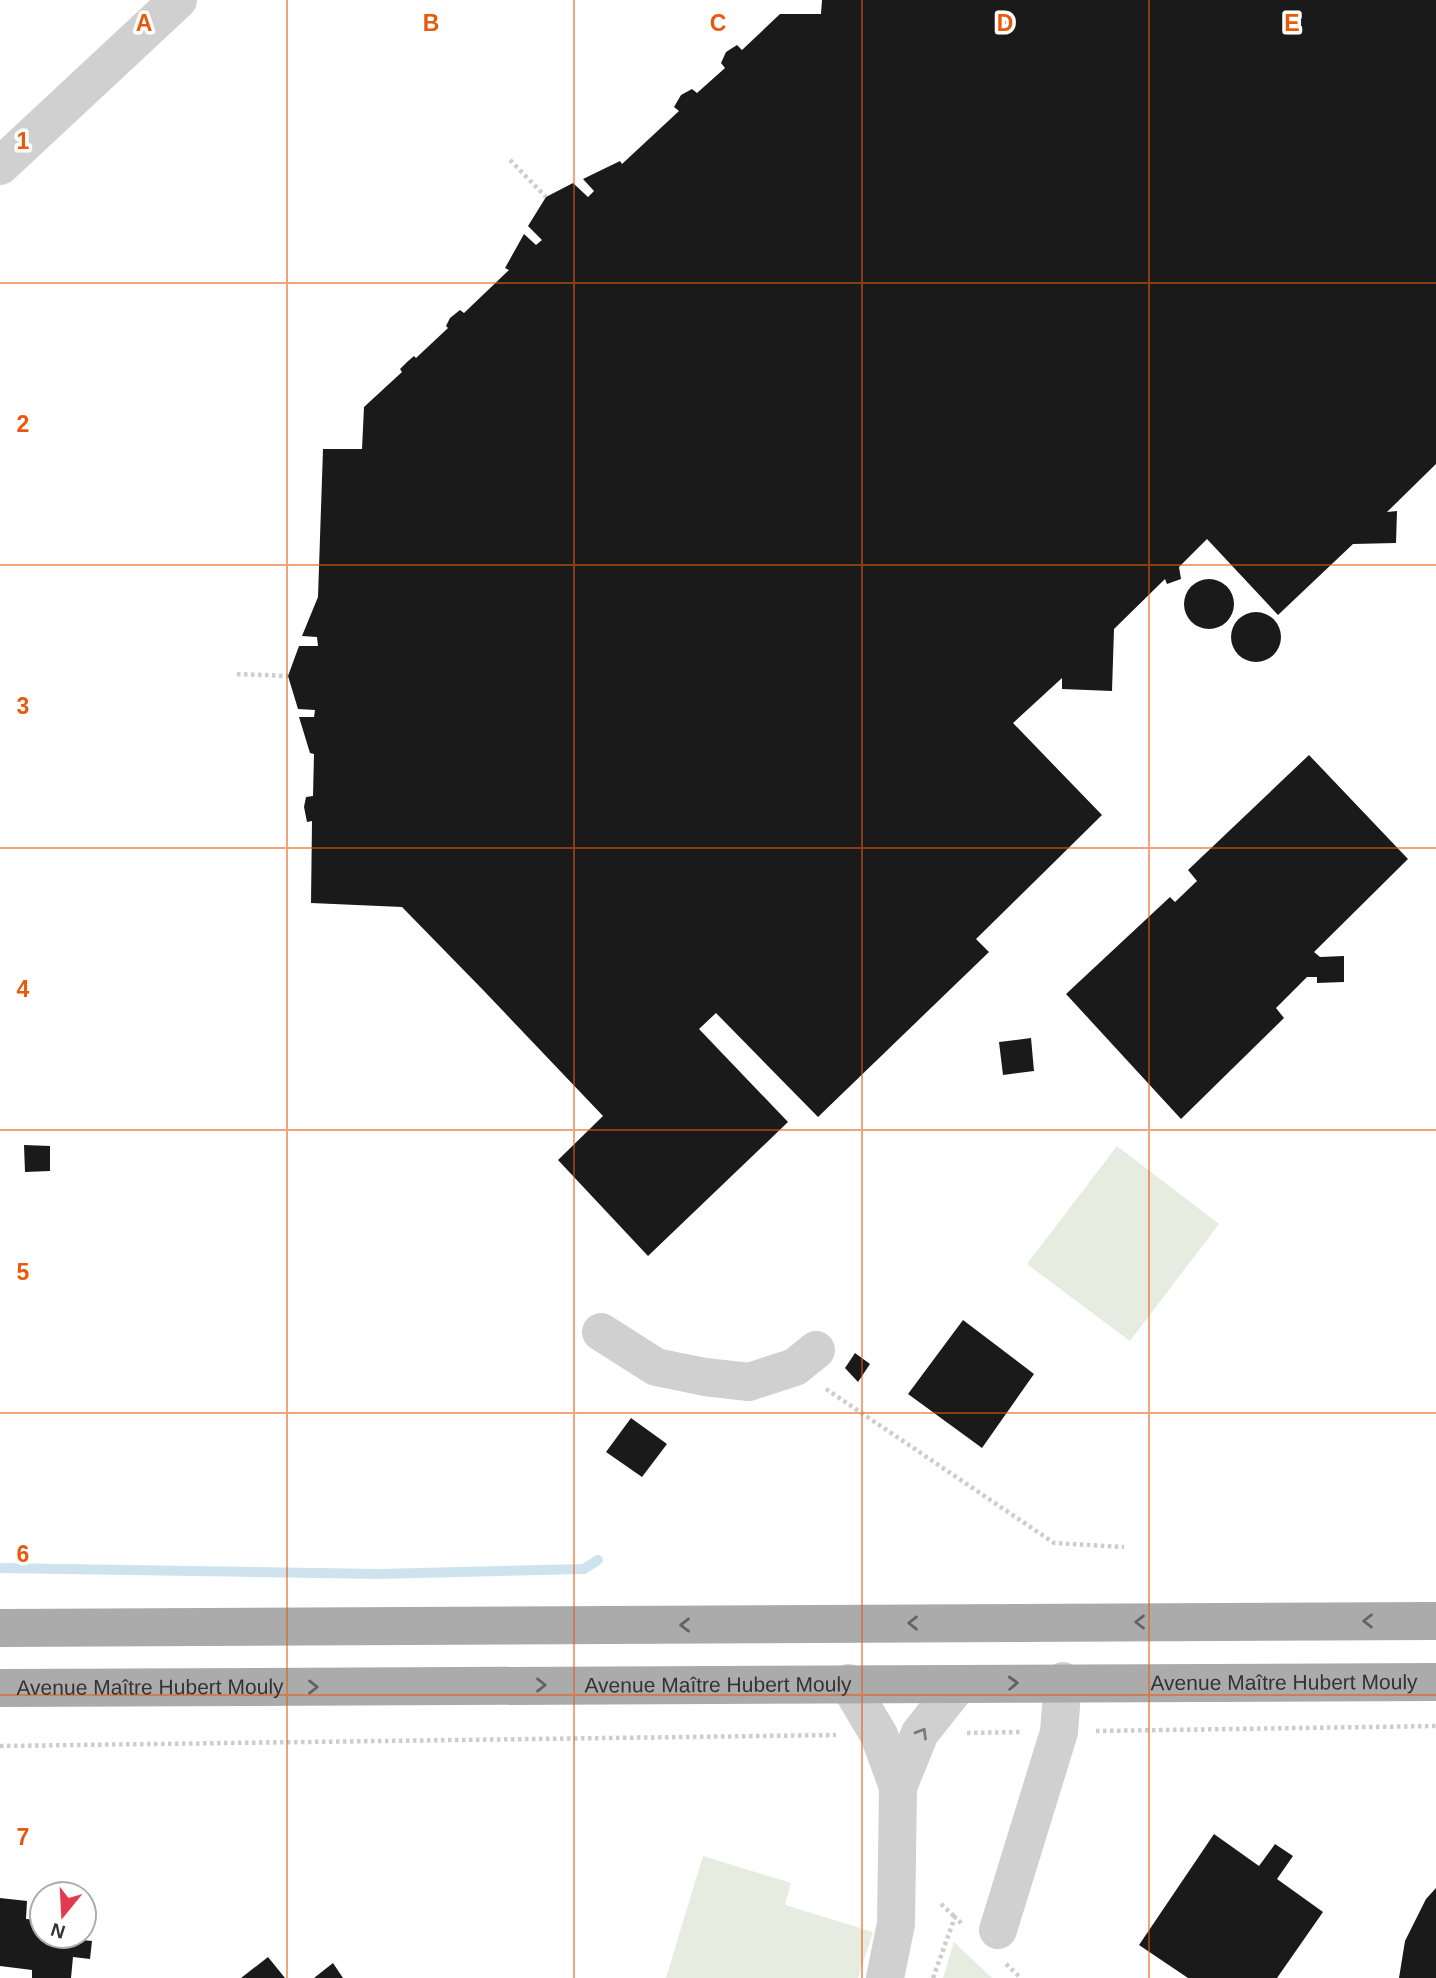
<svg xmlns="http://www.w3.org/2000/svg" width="1436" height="1978" viewBox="0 0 1436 1978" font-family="Arial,sans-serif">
  <rect width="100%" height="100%" fill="#fff"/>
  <path fill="#e6ecdf" d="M1117,1146l102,78 -89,117 -103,-77z
    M703,1856l88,27 -6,22 88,27 -15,46h-192z
    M954,1942l38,36h-49z"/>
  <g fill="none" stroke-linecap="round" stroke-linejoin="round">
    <path stroke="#cfe3ee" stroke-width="10" d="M0,1568l379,6 205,-5 14,-9"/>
  </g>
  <path fill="#1a1a1a" d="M822,0h614v464l-49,48 10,-1 -1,32 -43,1 -75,71 -71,-76 -28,28 2,12 -14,5 -2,-5 -51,50 -2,62 -50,-2v-11l-49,45 89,92 -126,124 13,13 -171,165 -102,-104 -17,16 89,93 -140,134 -90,-96 45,-44 -118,-124 -83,-85 -91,-4 1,-82 -5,1 -3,-15 2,-10 7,-1 1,-42 -4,-1 -11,-36h15l1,-7 -17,-1 -10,-33 11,-30h19l-1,-9 -15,-1 16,-39 5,-148h39l2,-42 38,-35 -2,-3 7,-7 7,-6 2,2 32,-30 -2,-2 4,-8 10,-8 4,3 45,-43 -4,-2 19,-34 12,11 6,-5 -14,-14 18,-29 27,-14 15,14 6,-6 -11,-12 37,-18 2,3 57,-53 -5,-4 7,-12 11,-6 5,4 28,-25 -4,-5 5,-11 11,-7 5,5 38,-36h41z
    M1184 604a25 25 0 1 1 50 0a25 25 0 1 1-50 0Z
    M1231 637a25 25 0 1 1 50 0a25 25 0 1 1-50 0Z
    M1309,755l99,104 -94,93 6,5 24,-1v26l-27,1v-6h-10l-31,31 8,10 -103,101 -115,-125 104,-97 5,5 22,-21 -9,-11z
    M1031,1038l3,33 -31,4 -4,-33z
    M24,1145l26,1v25l-25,1z
    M963,1320l71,54 -52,74 -74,-54z
    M855,1353l15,11 -12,18 -13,-14z
    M631,1418l36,26 -25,33 -36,-25z
    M1214,1834l45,32 16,-22 18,12 -16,23 46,33 -46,66h-89l-49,-33z
    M1436,1888v90h-37l6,-37 21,-42z
    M0,1898l27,3 -1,18 16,1v16l50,5 -2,18 -17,-2 -2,21h-39v-8l-32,-4z
    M268,1957l17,21h-44z
    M333,1963l10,15h-29z"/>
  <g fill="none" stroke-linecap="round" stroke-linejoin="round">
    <path stroke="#cdcdcd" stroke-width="4.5" stroke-dasharray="3.5 3.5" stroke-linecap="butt" d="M510,160l36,37
      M237,674l51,2
      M826,1389l228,154 70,4
      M1096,1731l340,-5
      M967,1733l54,-1
      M0,1746l836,-11
      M941,1904l14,13
      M1006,1964l15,14
      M933,1978l22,-61 8,8"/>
    <path stroke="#d0d0d0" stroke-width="38" d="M0,166l178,-166
      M601,1332l55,35 49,10 44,5 46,-15 21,-17
      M848,1683l31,52 19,52 -2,137 -11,54
      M898,1787l22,-54 38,-48
      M998,1930l61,-198 4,-51"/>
    <g stroke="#ababab" stroke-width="38">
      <path d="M0,1628l1436,-7"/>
      <path id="s1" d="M0,1688l1436,-6"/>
    </g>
  </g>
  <defs><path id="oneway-chevron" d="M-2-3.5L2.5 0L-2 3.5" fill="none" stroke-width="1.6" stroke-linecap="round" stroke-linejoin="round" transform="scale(1.75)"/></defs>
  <g stroke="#636363">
    <use href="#oneway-chevron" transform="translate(1368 1621) rotate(180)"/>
    <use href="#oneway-chevron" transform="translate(1140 1622) rotate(180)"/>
    <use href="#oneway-chevron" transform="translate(913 1623) rotate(180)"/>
    <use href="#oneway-chevron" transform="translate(685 1625) rotate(179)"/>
    <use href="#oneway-chevron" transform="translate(1013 1683) rotate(-2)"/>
    <use href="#oneway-chevron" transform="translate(541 1685)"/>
    <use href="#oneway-chevron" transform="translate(313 1687)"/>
  </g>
  <use stroke="#7a7a7a" href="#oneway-chevron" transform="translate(922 1733) rotate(-59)"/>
  <path fill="none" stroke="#e8590c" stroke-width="2" stroke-opacity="0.55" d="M287,0v1978M574,0v1978M862,0v1978M1149,0v1978M0,283h1436M0,565h1436M0,848h1436M0,1130h1436M0,1413h1436M0,1695h1436"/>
  <g text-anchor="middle" stroke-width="7" stroke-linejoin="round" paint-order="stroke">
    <g font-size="21" fill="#333" stroke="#fff">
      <text dy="7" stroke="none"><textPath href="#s1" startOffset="1284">Avenue Maître Hubert Mouly</textPath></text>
      <text dy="7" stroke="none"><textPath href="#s1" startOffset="718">Avenue Maître Hubert Mouly</textPath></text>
      <text dy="7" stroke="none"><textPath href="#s1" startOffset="150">Avenue Maître Hubert Mouly</textPath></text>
    </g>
  </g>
  <g font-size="23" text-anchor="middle" font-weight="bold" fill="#e8590c" stroke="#fff" stroke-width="7" stroke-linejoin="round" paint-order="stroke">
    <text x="144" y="31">A</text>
    <text x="431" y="31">B</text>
    <text x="718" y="31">C</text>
    <text x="1005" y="31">D</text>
    <text x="1292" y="31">E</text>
    <text x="23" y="149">1</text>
    <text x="23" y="432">2</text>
    <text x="23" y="714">3</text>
    <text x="23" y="997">4</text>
    <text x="23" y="1280">5</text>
    <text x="23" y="1562">6</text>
    <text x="23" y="1845">7</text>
  </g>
  <g transform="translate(63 1915) rotate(198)"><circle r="33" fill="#ffffff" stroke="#adadad" stroke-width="2"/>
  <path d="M0-5L12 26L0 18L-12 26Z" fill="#e43a4d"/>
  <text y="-10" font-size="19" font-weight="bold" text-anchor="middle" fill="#333333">N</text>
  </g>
</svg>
